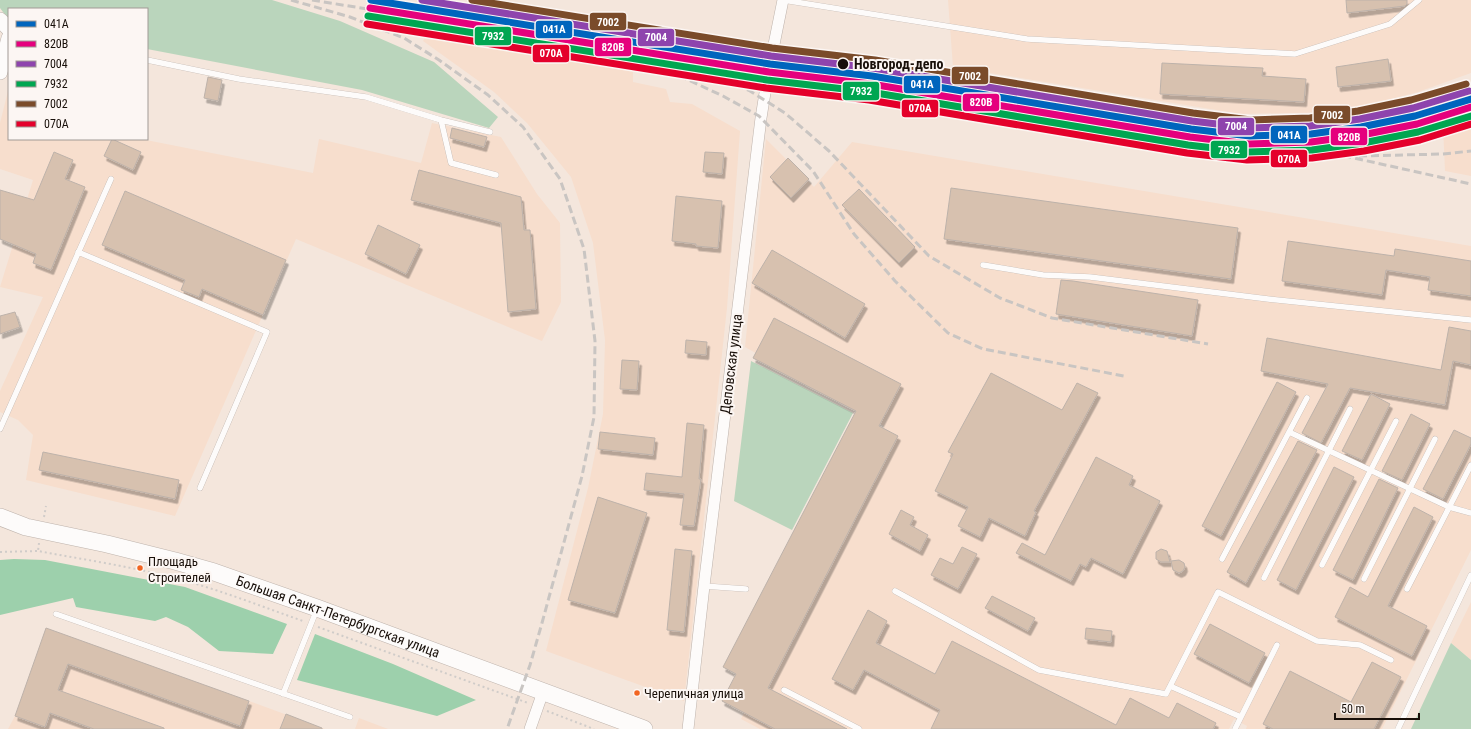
<svg xmlns="http://www.w3.org/2000/svg" width="1471" height="729" viewBox="0 0 1471 729" font-family="'Roboto Condensed',sans-serif">
  <defs>
    <filter id="shadow"><feDropShadow dx="2.5" dy="4.5" stdDeviation="0" flood-color="#0004"/></filter>
  </defs>
  <rect width="100%" height="100%" fill="#f4e6dc"/>
  <path fill="#f7decd" d="M948,0h523v73l-53,19 -78,20 -99,2 -288,-47z
    M431,25l202,45v12l33,7 4,13 22,2 48,27 -13,177 -43,393 -138,-50 42,-163 15,-74 2,-74 -12,-97 -22,-66 -44,-54 -33,-31 -71,-51z
    M9,87v52h132l172,34 6,-34 102,24 11,-40 69,14 36,57 23,29 1,79 -19,39 -246,-102 -121,277 -149,-36 7,-45 -15,-15 -18,-8v-21l43,-94 -43,-10 33,-107 -33,-11v-46z
    M1471,115v61l-26,-5 -2,-45z
    M766,139l48,48 38,-45 619,104v304l-89,179h-136l1,-3 -13,-7 -5,10h-469l-19,-10 143,-293 -139,-79z
    M1471,602v58l-20,-17z
    M46,628l203,73 76,28h-317l7,-13z
    M359,718l29,11h-33z"/>
  <path fill="#bad5bc" d="M0,0h272l68,21 94,41 64,55 -9,11 -127,-38 -215,-41v-40h-138v11l-9,-12z
    M751,361l102,52 -61,117 -58,-29z
    M1451,643l20,17v69h-60z"/>
  <path fill="#9dd0ac" d="M14,559l31,1 140,27 102,37 -14,30 -54,-3 -31,-24 -22,-10 -11,4 -79,-14 -3,-9 -73,17v-55z
    M315,634l78,30 83,36 -39,16 -140,-36z"/>
  <path fill="#d7c1af" stroke="#bdb2aa" filter="url(#shadow)" d="M1346,0h61v4l-2,2 -58,7z
    M1388,59l3,22 -53,6 -2,-20z
    M1162,63l101,5 -1,8 44,3 -2,23 -144,-8z
    M208,77l14,3 -4,21 -14,-3z
    M452,128l35,9 -3,10 -34,-9z
    M112,139l29,13 -8,18 -29,-14z
    M54,152l19,8 -8,19 20,8 -34,83 -18,-7 3,-9 -36,-15v-49l34,10z
    M705,152l19,1 -2,21 -19,-2z
    M788,158l21,21 -18,19 -21,-21z
    M419,170l102,27 3,33h6l6,79 -28,3 -7,-89 -90,-23z
    M951,188l287,40 -7,51 -287,-40z
    M859,189l56,58 -16,16 -57,-58z
    M125,191l161,69 -23,55 -61,-26 -3,8 -18,-7 4,-10 -83,-35z
    M676,196l46,5 -4,47 -22,-2v-2l-24,-3z
    M378,225l42,20 -14,29 -41,-20z
    M1288,241l106,15 1,-7 76,12v35l-43,-6 2,-13 -44,-7 -4,25 -100,-14z
    M772,250l93,54 -20,34 -93,-55z
    M1061,280l12,1 125,19 -6,36 -136,-22z
    M15,312l5,15 -20,7v-18z
    M774,318l127,66 -22,42 19,10 -130,252 79,41h-72l-53,-28 14,-27 -13,-7 133,-256 -103,-53z
    M1449,327l22,4v34l-18,-4 -8,44 -95,-17 -29,55 -19,-10 26,-49 -67,-13 6,-33 174,32z
    M686,340l21,2 -1,13 -21,-2z
    M622,360l17,1 -2,29 -17,-1z
    M991,373l71,37 15,-27 21,10 -64,118 2,1 -11,24 -36,-18 -9,19 -22,-11 10,-19 -33,-16 18,-37 -5,-2z
    M1277,382l19,10 -75,144 -19,-10z
    M1371,394l19,10 -28,56 -20,-9z
    M1411,414l19,10 -28,56 -20,-9z
    M687,423l17,2 -5,54h2l-7,47 -14,-1 4,-31 -40,-4 2,-17 36,4z
    M1454,430l17,8v6l-28,55 -20,-10z
    M600,432l55,6 -2,17 -55,-6z
    M1298,441l19,9 -71,133 -19,-11z
    M43,452l136,28 -4,19 -136,-29z
    M1096,457l37,19 -4,9 31,16 -37,73 -32,-16 -5,9 -6,-3 -9,17 -55,-28 6,-10 23,12z
    M1334,467l20,10 -58,113 -19,-10z
    M1379,479l19,9 -45,92 -20,-10z
    M598,497l49,16 -32,100 -47,-13z
    M1414,507l19,10 -45,89 39,20 -15,30 -77,-39 15,-30 18,10z
    M901,510l13,7 -4,8 18,10 -8,16 -31,-17z
    M962,547l15,7 -19,35 -27,-14 9,-17 13,6z
    M675,549l17,2 -8,81 -17,-2z
    M1161,549l6,2 3,11h-9l-5,-3v-7z
    M1179,560l5,3 1,4 -2,4 -4,2 -6,-3 -2,-9z
    M992,596l43,22 -7,13 -43,-23z
    M868,610l19,11 -11,22 59,31 17,-33 164,84 14,-27 39,20 8,-15 39,20 -3,6h-282l9,-19 -76,-40 -11,20 -21,-11z
    M1210,624l55,29 -16,30 -55,-29z
    M46,628l203,73 -9,25 -172,-62 -10,26 106,38v1h-70l-44,-16 -5,14 -30,-11z
    M1086,628l26,3 -1,11 -26,-3z
    M1372,662l29,15 -27,52h-101l-10,-5 27,-53 61,31z
    M286,714l36,14v1h-42z"/>
  <g fill="none" stroke-linecap="round" stroke-linejoin="round">
    <g stroke="#beb3ac" stroke-width="6">
      <path id="lane" d="M783,0l244,39 268,15 95,-30 29,-24
        M147,60l92,19 127,18 75,23 10,43 45,12
        M441,120l49,12
        M78,252l189,80 -67,156
        M983,265l60,10 47,2 178,22 203,21
        M0,429l111,-250
        M1289,432l160,75 22,6
        M1222,559l85,-161
        M1322,565l74,-144
        M1264,578l86,-169
        M1364,579l71,-140
        M704,586l42,3
        M1407,589l64,-124
        M895,591l144,79 127,24 52,-102 99,49 43,4 31,15
        M56,614l294,103
        M1170,686l71,31
        M784,690l75,39
        M283,694l34,-85
        M1235,729l42,-84
        M1398,729l73,-154"/>
    </g>
    <g stroke="#beb3ac" stroke-width="12">
      <path id="street" d="M530,729l13,-37
        M688,729l16,-143 57,-468 7,-44 15,-74"/>
    </g>
    <g stroke="#beb3ac" stroke-width="16">
      <path id="secondary" d="M0,20l9,9
        M0,72l9,-34"/>
    </g>
    <g stroke="#beb3ac" stroke-width="18">
      <g id="primary">
        <path id="s1" d="M0,517l26,10 81,17 68,17 39,11 103,36 327,121"/>
      </g>
    </g>
    <path stroke="#d0ccc9" stroke-width="2" stroke-dasharray="2 3" stroke-linecap="butt" d="M44,517l2,-11
      M39,543l-1,8c48,9 97,16 144,29 41,11 81,27 121,41
      M0,552l38,-1
      M318,627l210,76
      M547,711l47,18"/>
    <use href="#lane" stroke="#fdfbfa" stroke-width="5.5"/>
    <use href="#street" stroke="#fdfbfa" stroke-width="11"/>
    <use href="#secondary" stroke="#fdfbfa" stroke-width="15"/>
    <use href="#primary" stroke="#fdfbfa" stroke-width="17"/>
    <path stroke="#c9c5c2" stroke-width="3" stroke-dasharray="8 4" stroke-linecap="butt" d="M291,0l59,17 54,21 35,22 49,35 35,32 37,52 24,70 11,92 -1,76 -12,59 -40,147 -12,42 -23,64
      M312,0l606,99 314,52 58,6 55,-1 126,28
      M635,57l8,2 80,37 36,20 54,55 41,63 41,47 53,52 35,16 141,27
      M692,66l19,7 39,18 35,22 44,38 100,105 71,42 52,20 156,26
      M1359,156l84,-2 28,-3"/>
    <g stroke="#fcf6f3" stroke-width="10">
      <path id="rail-1" d="M371,0l399,64 102,12 319,53 59,7 61,-2 50,-7 54,-11 56,-17"/>
    </g>
    <g stroke="#fcf6f3" stroke-width="10">
      <path id="rail-2" d="M370,8l399,64 102,12 319,53 59,7 62,-2 51,-7 55,-11 54,-17"/>
    </g>
    <g stroke="#fcf6f3" stroke-width="10">
      <path id="rail-3" d="M422,0l349,56 102,12 319,53 58,7 60,-2 50,-7 53,-11 56,-17"/>
    </g>
    <g stroke="#fcf6f3" stroke-width="10">
      <path id="rail-4" d="M368,16l399,64 103,12 318,53 60,7 64,-2 51,-7 55,-11 53,-16"/>
    </g>
    <g stroke="#fcf6f3" stroke-width="10">
      <path id="rail-5" d="M472,0l300,48 103,12 318,53 58,7 59,-2 48,-7 53,-11 55,-16"/>
    </g>
    <g stroke="#fcf6f3" stroke-width="10">
      <path id="rail-6" d="M367,24l399,64 103,12 318,53 60,7 65,-2 52,-7 56,-11 51,-16"/>
    </g>
    <use href="#rail-1" stroke="#0065bd" stroke-width="7"/>
    <use href="#rail-2" stroke="#e5007d" stroke-width="7"/>
    <use href="#rail-3" stroke="#8e44ad" stroke-width="7"/>
    <use href="#rail-4" stroke="#00a651" stroke-width="7"/>
    <use href="#rail-5" stroke="#7a4b2a" stroke-width="7"/>
    <use href="#rail-6" stroke="#e4002b" stroke-width="7"/>
  </g>
  <circle fill="#180f09" stroke="#fcf6f3" stroke-width="1.5" cx="843" cy="64" r="6"/>
  <g fill="#f26522" stroke="#fcf6f3" stroke-width="1.5">
    <circle cx="140" cy="568" r="3.5"/>
    <circle cx="637" cy="693" r="3.5"/>
  </g>
  <g text-anchor="middle" stroke-width="4" stroke-linejoin="round" paint-order="stroke">
    <g font-size="13" fill="#180f09" stroke="#fcf6f3" text-anchor="start">
      <text x="148" y="566">Площадь<tspan x="148" dy="16">Строителей</tspan></text>
      <text x="644" y="698">Черепичная улица</text>
    </g>
    <g font-size="14" font-weight="bold" fill="#180f09" stroke="#fcf6f3" text-anchor="start">
      <text x="854" y="69">Новгород-депо</text>
    </g>
    <g font-size="14" fill="#180f09" stroke="#fcf6f3">
      <text transform="translate(731 364) rotate(-83)" y="5">Деповская улица</text>
      <text dy="5" stroke="none"><textPath href="#s1" startOffset="353">Большая Санкт-Петербургская улица</textPath></text>
    </g>
  </g>
  <g stroke="#fcf6f3" stroke-width="1.5">
    <rect x="589" y="12" width="38" height="19" rx="4" fill="#7a4b2a"/>
    <rect x="535" y="20" width="38" height="19" rx="4" fill="#0065bd"/>
    <rect x="474" y="26" width="38" height="20" rx="4" fill="#00a651"/>
    <rect x="637" y="28" width="38" height="19" rx="4" fill="#8e44ad"/>
    <rect x="594" y="37" width="38" height="20" rx="4" fill="#e5007d"/>
    <rect x="532" y="44" width="38" height="19" rx="4" fill="#e4002b"/>
    <rect x="951" y="66" width="38" height="19" rx="4" fill="#7a4b2a"/>
    <rect x="903" y="75" width="38" height="19" rx="4" fill="#0065bd"/>
    <rect x="842" y="81" width="38" height="20" rx="4" fill="#00a651"/>
    <rect x="962" y="93" width="38" height="19" rx="4" fill="#e5007d"/>
    <rect x="901" y="99" width="38" height="19" rx="4" fill="#e4002b"/>
    <rect x="1313" y="105" width="38" height="19" rx="4" fill="#7a4b2a"/>
    <rect x="1217" y="117" width="38" height="19" rx="4" fill="#8e44ad"/>
    <rect x="1270" y="125" width="38" height="19" rx="4" fill="#0065bd"/>
    <rect x="1330" y="127" width="38" height="19" rx="4" fill="#e5007d"/>
    <rect x="1210" y="140" width="38" height="19" rx="4" fill="#00a651"/>
    <rect x="1270" y="149" width="38" height="19" rx="4" fill="#e4002b"/>
  </g>
  <g font-size="11" text-anchor="middle" font-weight="bold" fill="#fff">
    <text x="608" y="26">7002</text>
    <text x="554" y="33">041А</text>
    <text x="493" y="40">7932</text>
    <text x="656" y="41">7004</text>
    <text x="613" y="51">820В</text>
    <text x="551" y="57">070А</text>
    <text x="970" y="80">7002</text>
    <text x="922" y="88">041А</text>
    <text x="861" y="95">7932</text>
    <text x="981" y="106">820В</text>
    <text x="920" y="112">070А</text>
    <text x="1332" y="119">7002</text>
    <text x="1236" y="130">7004</text>
    <text x="1289" y="139">041А</text>
    <text x="1349" y="141">820В</text>
    <text x="1229" y="154">7932</text>
    <text x="1289" y="163">070А</text>
  </g>
  <rect x="8" y="8" width="140" height="132" fill="#fcf6f3" stroke="#a19a95"/>
  <rect x="16" y="21" width="20" height="6" fill="#0065bd" stroke="#a19a95"/>
  <text x="44" y="28" font-size="12" fill="#180f09">041А</text>
  <rect x="16" y="41" width="20" height="6" fill="#e5007d" stroke="#a19a95"/>
  <text x="44" y="48" font-size="12" fill="#180f09">820В</text>
  <rect x="16" y="61" width="20" height="6" fill="#8e44ad" stroke="#a19a95"/>
  <text x="44" y="68" font-size="12" fill="#180f09">7004</text>
  <rect x="16" y="81" width="20" height="6" fill="#00a651" stroke="#a19a95"/>
  <text x="44" y="88" font-size="12" fill="#180f09">7932</text>
  <rect x="16" y="101" width="20" height="6" fill="#7a4b2a" stroke="#a19a95"/>
  <text x="44" y="108" font-size="12" fill="#180f09">7002</text>
  <rect x="16" y="121" width="20" height="6" fill="#e4002b" stroke="#a19a95"/>
  <text x="44" y="128" font-size="12" fill="#180f09">070А</text>
  <path d="M1335 713v6h84v-6" fill="none" stroke="#180f09" stroke-width="2"/>
  <text x="1341" y="713" font-size="12" fill="#180f09" stroke="#fcf6f3" stroke-width="3" paint-order="stroke">50 m</text>
</svg>
